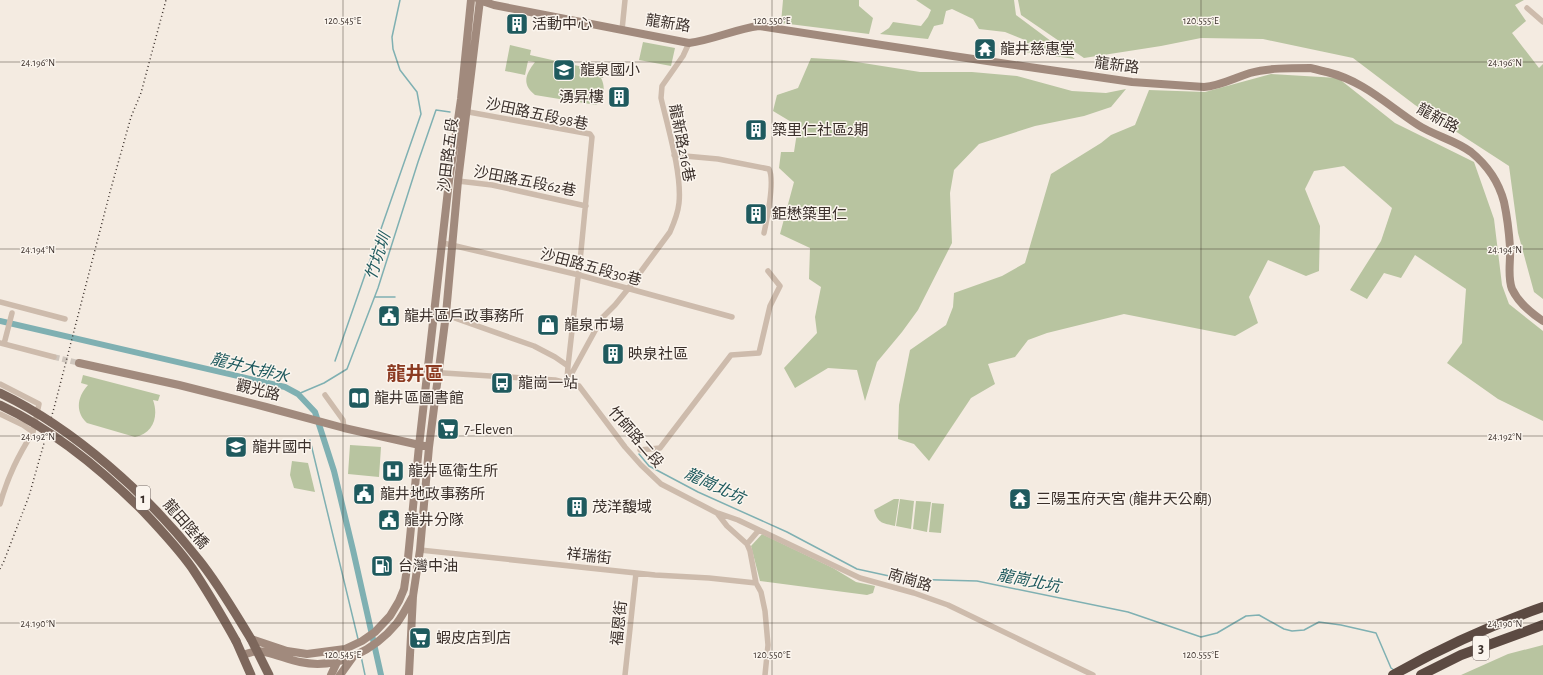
<svg xmlns="http://www.w3.org/2000/svg" width="1543" height="675" viewBox="0 0 1543 675" font-family="'Alegreya Sans','Noto Sans TC',sans-serif">
  <rect width="100%" height="100%" fill="#f4ebe1"/>
  <path fill="#b8c4a0" d="M783,0h76v6l14,12 -4,16 -88,-11z
    M916,0h98l2,15 59,44 -50,-7v-12l-20,-8 -26,-3 -6,-10 -21,-10 -6,2 -3,13 -9,2 -6,13 -48,-5 9,-6 4,-6 28,4 7,-9 3,-7z
    M1018,0h506l-9,5 11,16 -14,12 27,35 4,-4v235l-9,-7 -16,-59 -9,-67 -94,-61 -62,-47 -90,-19 -62,-1 -40,8 -77,12 -63,-43z
    M643,42l32,6 -4,18 -32,-6z
    M510,45l21,5 -1,5 75,17 -2,6h-2c5,9 3,21 -5,27l-61,-10c-14,-11 -9,-21 0,-33l-7,-1 -3,14 -20,-4z
    M811,58l33,2 76,12h52l45,4 55,15 34,2 20,-4 -15,18 -27,9 -49,10 -56,18 -25,26 -4,23 2,50 -34,67 -16,22 -25,30 -12,39 -8,-31 -29,-2 -33,20 -11,-20 33,-35 -2,-16 6,-30 -12,-8 1,-31 -30,-14 14,-52 -15,-14 2,-16h13l4,-26 -25,-15 4,-16 21,-7z
    M1271,74l67,4 57,45 79,39 20,57 8,66 7,19 34,27v90l-45,-22 -51,-36 15,-20 4,-54 -51,-34 -14,23 -17,-5 -17,26 -17,-9 31,-49 11,-33 -48,-42 -30,5 -9,18 15,37 -1,45 -13,5 -38,-16 -19,37 9,26 -23,13 -111,-22 -77,19 -19,7 -13,17 -27,7 7,20 -24,14 -42,63 -15,-17 -16,-5 1,-34 11,-55 36,-25 7,-18 1,-14 48,-17 23,-13 26,-89 50,-31 10,-8 24,-10 14,-35 56,2z
    M83,375l77,20 -2,6 -5,-1c6,17 0,33 -18,37l-48,-14c-12,-11 -10,-26 1,-38l-7,-2z
    M350,445l31,2 -2,30 -31,-3z
    M292,461l16,2 7,29 -21,-4 -4,-13z
    M894,499h5l-4,27c-12,-3 -17,-2 -21,-16z
    M900,499l14,2 -3,28 -15,-3z
    M916,501l15,1 -4,30 -14,-3z
    M932,503l12,1 -3,29 -12,-1z
    M762,534l71,34 23,14 19,4 -2,7 -6,2 -107,-14 -9,-35z
    M1543,645v30h-82l47,-21z"/>
  <g fill="none" stroke-linecap="round" stroke-linejoin="round">
    <path stroke="#7fb0b2" stroke-width="1.5" d="M375,297h20
      M335,361l86,-247 -4,-22 -17,-22 -7,-21 -1,-12 8,-37
      M298,394l26,-11 23,-14 31,-81 40,-126 18,-52 14,2
      M310,440l48,199
      M639,454l10,12 49,26 89,40 70,37 46,10 74,2 151,31 73,25 16,-4 29,-17 13,-1 25,14 8,2 12,-1 15,-8 22,3 35,8 15,35 3,2
      M361,656l4,19"/>
    <path stroke="#7fb0b2" stroke-width="6" d="M0,321l285,66 13,7 17,18 19,59 19,79 28,125"/>
    <path stroke="#cfc6bd" stroke-width="5.5" stroke-dasharray="5.5 3" stroke-linecap="butt" d="M54,357l25,6"/>
    <path stroke="#cdbbac" stroke-width="5.5" d="M1527,8l16,14
      M622,30l3,-30
      M463,111l127,23 2,3 -11,114 -13,115
      M674,155l44,4 51,10c6,11 -2,50 -5,64
      M458,181l34,4 94,21
      M443,243l136,32 153,42
      M0,302l65,17
      M435,311l99,35 21,11 13,9 -1,14
      M0,343l54,14
      M4,344l8,-31
      M428,372l127,8 24,6 46,61 16,18 20,19 56,29 10,13 20,18 3,7 6,32 5,9 4,19 3,34 -3,30
      M567,382l35,-64 13,-13 13,-16 42,-57c4,-9 8,-19 9,-29 3,-29 -11,-75 -18,-105l1,-12 21,-30 6,-13
      M0,384l39,20 -6,28 -10,-7 -23,-11
      M325,395l18,25 1,8
      M640,450l20,-2 71,-93 28,-2 11,-47 10,-20 -12,-15
      M0,504c8,-28 18,-48 33,-72
      M718,513l20,7 122,58 54,15 34,12 145,70
      M747,544l12,-14
      M420,550l235,25 54,3 47,5
      M625,675l11,-102"/>
    <path stroke="#a18a7d" stroke-width="8" d="M479,0l15,5 195,38c24,-3 46,-14 70,-17l194,30 179,26 72,5c16,-1 30,-9 46,-14 18,-5 40,-5 60,-5 5,1 12,3 17,4 37,9 60,33 91,53 17,11 37,15 53,27 16,13 28,31 33,50 3,14 5,30 6,45 1,13 -3,29 2,42 6,13 19,24 31,32
      M79,363l100,22 87,22 78,21 80,18
      M251,639l36,12 20,3 38,-5 17,-8 13,-9 15,-16 9,-15 5,-12 3,-21 12,-122 30,-265 12,-82 10,-99
      M243,655c4,-1 10,-4 15,-4 9,0 31,9 42,11 37,8 74,-11 97,-39 6,-8 11,-18 16,-27
      M331,675l8,-17
      M340,675l13,-18
      M409,675l4,-79 7,-46 9,-103 17,-133 12,-133 22,-181"/>
    <path stroke="#7d675c" stroke-width="9" d="M251,639l18,36
      M236,641l15,34"/>
    <path stroke="#5c4a42" stroke-width="10" d="M1393,675c48,-27 98,-50 150,-68
      M1421,675l40,-20 82,-30"/>
    <path stroke="#3b302b" stroke-width="1.5" stroke-dasharray="1 3" stroke-linecap="butt" d="M0,569l4,-8 25,-65 25,-88 56,-216 21,-75 10,-24 25,-93"/>
    <path stroke="#7d675c" stroke-width="9" d="M0,393c75,36 148,102 199,167 20,25 36,53 52,79
      M0,405c54,25 101,64 143,106 17,18 35,37 49,57 16,24 30,48 44,73"/>
  </g>
  <path fill="none" stroke="#3b302b" stroke-width="1" stroke-opacity="0.45" d="M343,0v675M772,0v675M1201,0v675M0,62h1543M0,249h1543M0,436h1543M0,623h1543"/>
  <defs>
    <g id="building-square" transform="scale(1.15)"><rect x="-9" y="-9" width="18" height="18" rx="4" fill="#1f5a5e" stroke="#fbf5ee"/><path d="M-4-6H4V6H1V3H-1V6H-4ZM-2.5-4.3h1.7v1.8h-1.7ZM.8-4.3h1.7v1.8H.8ZM-2.5-1h1.7V.8h-1.7ZM.8-1h1.7V.8H.8Z" fill="#fff"/></g>
    <g id="temple-square" transform="scale(1.15)"><rect x="-9" y="-9" width="18" height="18" rx="4" fill="#1f5a5e" stroke="#fbf5ee"/><path d="M0-6L5-2H3V0L6.5 2.5H4V6H1.5V3h-3V6H-4V2.5H-6.5L-3 0V-2H-5Z" fill="#fff"/></g>
    <g id="school-square" transform="scale(1.15)"><rect x="-9" y="-9" width="18" height="18" rx="4" fill="#1f5a5e" stroke="#fbf5ee"/><path d="M0-5L7-2L0 1L-7-2ZM-4 1L0 2.5L4 1V4Q0 6-4 4Z" fill="#fff"/></g>
    <g id="civic-square" transform="scale(1.15)"><rect x="-9" y="-9" width="18" height="18" rx="4" fill="#1f5a5e" stroke="#fbf5ee"/><path d="M-.6-6.5H3V-4.5H.6V-3L4-1V1h2V6H-6V1h2V-1L-.6-3ZM-1.2 2.5V6h2.4V2.5Z" fill="#fff"/></g>
    <g id="shop-square" transform="scale(1.15)"><rect x="-9" y="-9" width="18" height="18" rx="4" fill="#1f5a5e" stroke="#fbf5ee"/><path d="M-5-2.5h2.3a2.7 3.5 0 0 1 5.4 0H5L5.5 6h-11ZM-1.5-2.5h3a1.5 2.3 0 0 0-3 0Z" fill="#fff"/></g>
    <g id="bus-square" transform="scale(1.15)"><rect x="-9" y="-9" width="18" height="18" rx="4" fill="#1f5a5e" stroke="#fbf5ee"/><path d="M-5-6H5V4H4V6H2V4H-2V6H-4V4H-5ZM-3.5-4V0h7V-4ZM-3.5 1.2v1.5H-2V1.2ZM2 1.2v1.5H3.5V1.2Z" fill="#fff"/></g>
    <g id="library-square" transform="scale(1.15)"><rect x="-9" y="-9" width="18" height="18" rx="4" fill="#1f5a5e" stroke="#fbf5ee"/><path d="M-6-4Q-3-5.5-.7-3.5V5Q-3 3-6 4ZM6-4Q3-5.5 .7-3.5V5Q3 3 6 4Z" fill="#fff"/></g>
    <g id="supermarket-square" transform="scale(1.15)"><rect x="-9" y="-9" width="18" height="18" rx="4" fill="#1f5a5e" stroke="#fbf5ee"/><path d="M-6-5.5h2.5l.6 2H6L4.5 2H-2.5L-4.4-4H-6ZM-1.5 3.2a1.3 1.3 0 1 0 .1 0ZM3 3.2a1.3 1.3 0 1 0 .1 0Z" fill="#fff"/></g>
    <g id="hospital-square" transform="scale(1.15)"><rect x="-9" y="-9" width="18" height="18" rx="4" fill="#1f5a5e" stroke="#fbf5ee"/><path d="M-5-5h3v3.5h4V-5h3V5h-3V1.5h-4V5h-3Z" fill="#fff"/></g>
    <g id="fuel-square" transform="scale(1.15)"><rect x="-9" y="-9" width="18" height="18" rx="4" fill="#1f5a5e" stroke="#fbf5ee"/><path d="M-5.5-6h7V0h2V4h1.3V-2.5L3-4.5l.8-.8L6-3V5H2.5V1h-1V6h-7ZM-4.2-4.7v3.2H.2V-4.7Z" fill="#fff"/></g>
  </defs>
  <g fill-rule="evenodd">
    <use href="#building-square" x="517" y="24"/>
    <use href="#temple-square" x="985" y="49"/>
    <use href="#school-square" x="564" y="70"/>
    <use href="#building-square" x="619" y="97"/>
    <use href="#building-square" x="756" y="130"/>
    <use href="#building-square" x="756" y="214"/>
    <use href="#civic-square" x="389" y="316"/>
    <use href="#shop-square" x="548" y="325"/>
    <use href="#building-square" x="613" y="354"/>
    <use href="#bus-square" x="502" y="383"/>
    <use href="#library-square" x="359" y="398"/>
    <use href="#supermarket-square" x="448" y="429"/>
    <use href="#school-square" x="236" y="447"/>
    <use href="#hospital-square" x="393" y="471"/>
    <use href="#civic-square" x="364" y="494"/>
    <use href="#temple-square" x="1020" y="499"/>
    <use href="#building-square" x="577" y="507"/>
    <use href="#civic-square" x="389" y="520"/>
    <use href="#fuel-square" x="382" y="566"/>
    <use href="#supermarket-square" x="420" y="638"/>
  </g>
  <g text-anchor="middle" stroke-width="3" stroke-linejoin="round" paint-order="stroke">
    <g fill="#fbf5ee" stroke="#756b66" stroke-width="1">
      <rect x="136" y="486" width="14" height="24" rx="3"/>
      <rect x="1473" y="636" width="16" height="24" rx="3"/>
    </g>
    <g font-size="14" font-weight="bold" fill="#3b302b">
      <text x="143" y="503">1</text>
      <text x="1481" y="653">3</text>
    </g>
    <g font-size="15" fill="#3b302b" stroke="#fbf5ee">
      <text transform="translate(668 23) rotate(9)" y="5">龍新路</text>
      <text transform="translate(1117 65) rotate(7)" y="5">龍新路</text>
      <text transform="translate(537 114) rotate(12)" y="5">沙田路五段98巷</text>
      <text transform="translate(1438 118) rotate(28)" y="5">龍新路</text>
      <text transform="translate(682 143) rotate(79)" y="5">龍新路216巷</text>
      <text transform="translate(448 155) rotate(-83)" y="5">沙田路五段</text>
      <text transform="translate(525 181) rotate(11)" y="5">沙田路五段62巷</text>
      <text transform="translate(591 267) rotate(15)" y="5">沙田路五段30巷</text>
      <text transform="translate(258 390) rotate(14)" y="5">觀光路</text>
      <text transform="translate(636 437) rotate(49)" y="5">竹師路二段</text>
      <text transform="translate(186 524) rotate(49)" y="5">龍田陸橋</text>
      <text transform="translate(589 556) rotate(6)" y="5">祥瑞街</text>
      <text transform="translate(910 580) rotate(17)" y="5">南崗路</text>
      <text transform="translate(619 623) rotate(-84)" y="5">福恩街</text>
    </g>
    <g font-size="15" fill="#3b302b" stroke="#fbf5ee" text-anchor="start">
      <text x="532" y="29">活動中心</text>
      <text x="1000" y="54">龍井慈惠堂</text>
      <text x="580" y="75">龍泉國小</text>
      <text x="604" y="102" text-anchor="end">湧昇樓</text>
      <text x="772" y="135">築里仁社區2期</text>
      <text x="772" y="219">鉅懋築里仁</text>
      <text x="404" y="321">龍井區戶政事務所</text>
      <text x="564" y="330">龍泉市場</text>
      <text x="628" y="359">映泉社區</text>
      <text x="518" y="388">龍崗一站</text>
      <text x="374" y="403">龍井區圖書館</text>
      <text x="464" y="434">7-Eleven</text>
      <text x="252" y="452">龍井國中</text>
      <text x="408" y="476">龍井區衛生所</text>
      <text x="380" y="499">龍井地政事務所</text>
      <text x="1036" y="504">三陽玉府天宮 (龍井天公廟)</text>
      <text x="592" y="512">茂洋馥域</text>
      <text x="404" y="525">龍井分隊</text>
      <text x="398" y="571">台灣中油</text>
      <text x="436" y="643">蝦皮店到店</text>
    </g>
    <g font-size="16" font-style="italic" fill="#1f5a5e" stroke="#fbf5ee">
      <text transform="translate(377 256) rotate(-72)" y="6">竹坑圳</text>
      <text transform="translate(250 367) rotate(14)" y="6">龍井大排水</text>
      <text transform="translate(715 485) rotate(25)" y="6">龍崗北坑</text>
      <text transform="translate(1029 580) rotate(11)" y="6">龍崗北坑</text>
    </g>
    <g font-size="19" font-weight="bold" fill="#8c3b22" stroke="#fbf5ee">
      <text x="415" y="380">龍井區</text>
    </g>
  </g>
  <g font-size="10" text-anchor="middle" fill="#3b302b" stroke="#fbf5ee" stroke-width="3" stroke-linejoin="round" paint-order="stroke">
    <text x="343" y="24">120.545°E</text>
    <text x="772" y="24">120.550°E</text>
    <text x="1201" y="24">120.555°E</text>
    <text x="38" y="66">24.196°N</text>
    <text x="1505" y="66">24.196°N</text>
    <text x="38" y="253">24.194°N</text>
    <text x="1505" y="253">24.194°N</text>
    <text x="38" y="440">24.192°N</text>
    <text x="1505" y="440">24.192°N</text>
    <text x="38" y="627">24.190°N</text>
    <text x="1505" y="627">24.190°N</text>
    <text x="343" y="658">120.545°E</text>
    <text x="772" y="658">120.550°E</text>
    <text x="1201" y="658">120.555°E</text>
  </g>
</svg>
